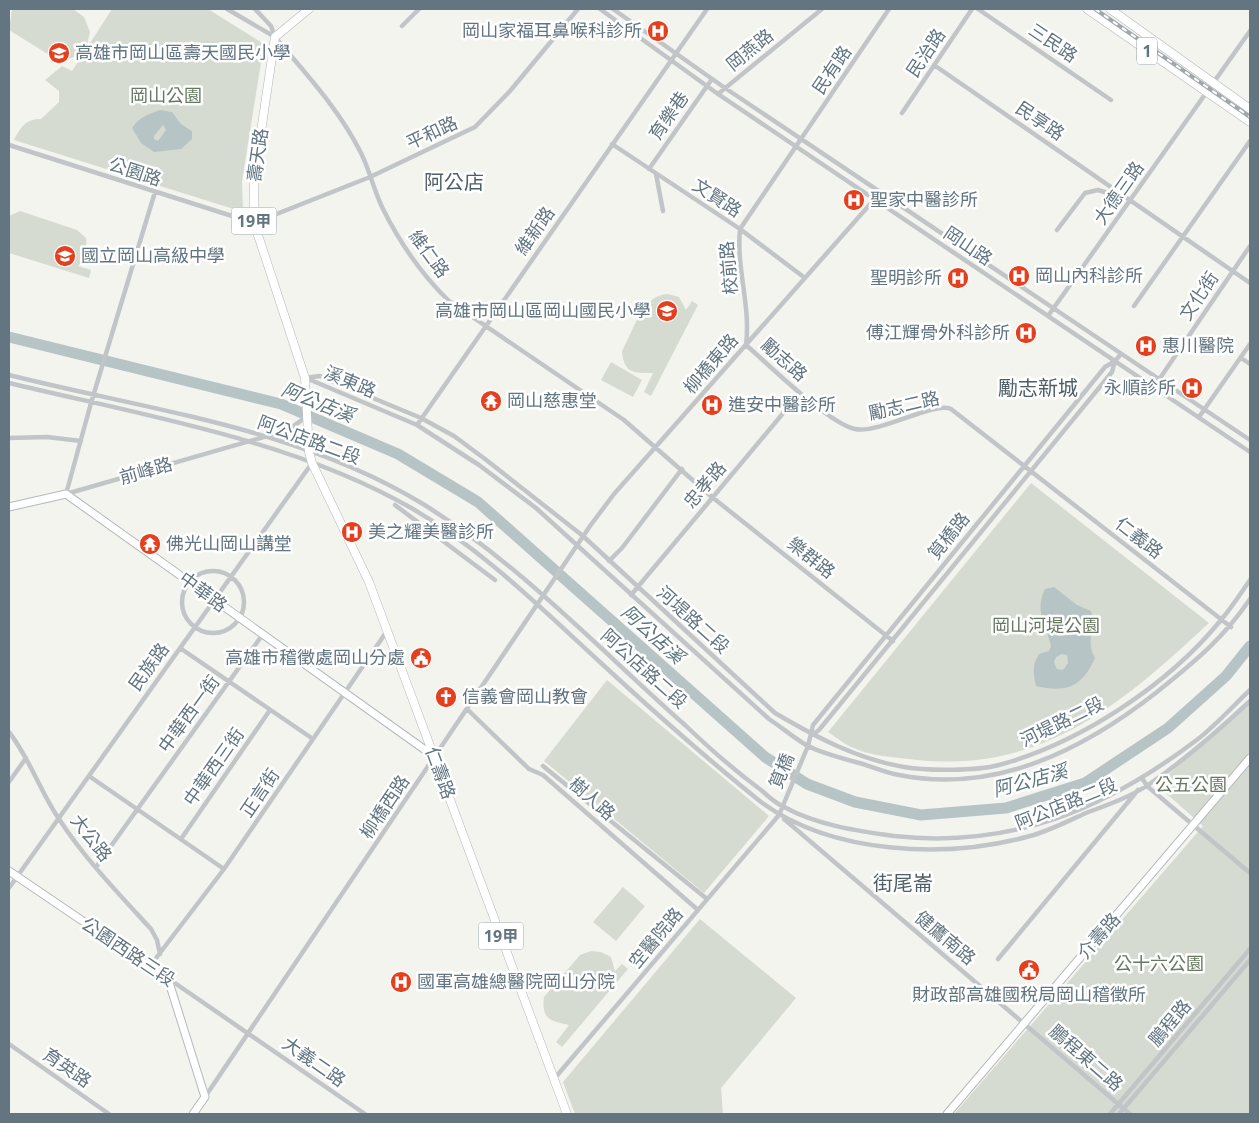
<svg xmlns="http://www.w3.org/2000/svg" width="1259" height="1123" viewBox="0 0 1259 1123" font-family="'Noto Sans','Noto Sans TC',sans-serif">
  <rect width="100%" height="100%" fill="#f4f4ef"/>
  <path fill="#d5dbd0" d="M12,9h61l11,8 6,15 -3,13 -9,11 -19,5 -50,-31z
    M112,9h96l56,35 -22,137 1,31 -229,-72c7,-13 11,-21 27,-21l18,-17v-11l-14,-11 17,-14 10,5z
    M20,211l57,19 9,8 1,18 -9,10 13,4 -2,8 -80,-25v-37z
    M668,294l11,3 7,13 6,-9 6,4 -47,91 -7,-4 9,-19c-19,0 -29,1 -31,-22 11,-20 21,-57 46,-57z
    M611,362l31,18 -9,17 -32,-17z
    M1031,483l178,140c-86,80 -166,150 -292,137 -20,-3 -45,-3 -63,-12 -9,-3 -18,-11 -26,-16z
    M607,680l162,136 -65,77 -160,-132z
    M1250,701v413h-296l249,-288 -44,-39 2,-6z
    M623,887l22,19 -29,35 -23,-19z
    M700,919l96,79 -75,90 2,26h-148l-12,-32z
    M591,951l10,1 10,5 4,14 7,-7 6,5 -66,78 -6,-5 13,-17c-18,-4 -28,-5 -25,-28l36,-42z"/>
  <path fill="#b6c4c6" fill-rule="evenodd" d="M160,110l12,2 9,12 11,7v8l-11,10 -27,3 -13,-9 -9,-15c7,-11 17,-14 28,-18zM163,125l3,5 -8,11 -4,-2v-3z
    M1054,587l23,18 14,6c5,17 -6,31 4,47 -13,29 -28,35 -59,28 -3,-13 -4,-21 3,-32l10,-3 2,-5c-5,-22 -17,-35 -6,-57zM1062,654l5,1 1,8 -5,7 -6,-1 -3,-7 2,-5z"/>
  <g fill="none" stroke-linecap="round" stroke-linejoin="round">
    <path stroke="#b6c4c6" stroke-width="11" d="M9,337l272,67 117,50 80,48 287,255 42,27 48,18 66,13 85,-7 79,-25 83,-55 58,-52 24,-30"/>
    <g stroke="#b3b9bc" stroke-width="9">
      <path id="secondary" d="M9,507l57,-13 369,263
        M9,871l159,108 37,118 -12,17
        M947,1114l303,-356"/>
    </g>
    <g stroke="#b2b7ba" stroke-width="9">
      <path id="primary" d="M309,9l-34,28 -21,142v44l51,155 4,74 3,11 57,119 198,532
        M1087,9l163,113
        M1110,9l140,100"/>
    </g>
    <path stroke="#c1c5c8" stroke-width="4.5" d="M227,9l48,28
      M255,9l16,17 4,11c31,37 64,72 86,116 9,18 13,38 22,56 17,34 39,66 66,92l175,119 88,77 181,144
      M600,9l118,85 532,358
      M613,9l112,79 525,352
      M889,9l-149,220c-4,39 11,77 6,116 22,19 83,79 109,84 25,5 79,-28 96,-20l280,218
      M978,9l133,91
      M402,26l17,-17
      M934,65l316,218
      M718,94l104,-85
      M902,113l70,-104
      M612,144l128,85 65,49
      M9,145l245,78 116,-46 105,-50 35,-36 68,-82
      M649,169l63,-90
      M656,174l7,37
      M1057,230l28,-37 13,-3 26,8
      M1134,306l116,-165
      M1048,316l202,-285
      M1241,358l9,6
      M9,375c139,35 290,53 414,129 97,60 177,146 262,221 24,23 49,45 76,65 7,6 14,13 23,17 33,18 73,24 110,29 117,13 212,-27 304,-97 19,-15 35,-33 52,-49
      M305,378l15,-2 101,42 33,18 31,23 98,77 192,177c41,24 82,46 129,54 23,4 72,4 95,-2 81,-22 169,-80 222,-145 11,-13 20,-27 29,-40
      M306,378l111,47 62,40 57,43 233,211c12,8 24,18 37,26 17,9 39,14 57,19 12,4 24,9 36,11 97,19 184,-25 258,-83 37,-30 66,-53 93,-93
      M9,383c133,32 285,57 404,126 70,41 129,100 188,154 52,48 105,95 160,139 72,53 186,57 269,34 19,-5 38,-15 56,-23 21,-8 44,-16 62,-28 37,-25 70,-54 102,-84
      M1154,387l96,-141
      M1199,417l51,-73
      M417,425l290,-416
      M9,438l38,-1 34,4
      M66,494l25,-91 64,-211
      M66,494l222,-64 18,-13
      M395,505l100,75
      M609,561l13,-13 60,-79
      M182 602a31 31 0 1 1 62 0a31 31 0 1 1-62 0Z
      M631,595l169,-202
      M180,648l133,91
      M468,710l61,59 14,6 155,135
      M9,732c21,27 31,59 50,87 26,40 60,75 92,110l6,11 3,14
      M812,735l7,-5 293,-358 3,-11 6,-7
      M543,766l164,133
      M89,776l135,93
      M1142,778l5,8 103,87
      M9,782l17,-24
      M784,819l346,295
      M181,839l89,-129
      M96,867l167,-233
      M9,888l303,-425
      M998,959l140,-169
      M150,966l74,-97 163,-238
      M169,979l196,135
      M9,1044l100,70
      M554,1079l225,-264 29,-69 5,-21 292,-358 10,-6
      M205,1097l385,-571 24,-32 266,-301
      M1110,1114l140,-165
      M1119,1114l131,-154"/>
    <use href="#secondary" stroke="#fff" stroke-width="7"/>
    <use href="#primary" stroke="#fff" stroke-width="8"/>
    <g stroke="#a1a8ad" stroke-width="4">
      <path id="rail" d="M1095,9l155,108"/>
    </g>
    <use href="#rail" stroke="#fff" stroke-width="2" stroke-dasharray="5.5" stroke-linecap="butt"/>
  </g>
  <defs>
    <g id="hospital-disc" transform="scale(1.125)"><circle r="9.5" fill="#e4401f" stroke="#fff"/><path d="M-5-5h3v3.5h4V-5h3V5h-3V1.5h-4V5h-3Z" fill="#fff"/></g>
    <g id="school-disc" transform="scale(1.125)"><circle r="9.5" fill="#e4401f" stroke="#fff"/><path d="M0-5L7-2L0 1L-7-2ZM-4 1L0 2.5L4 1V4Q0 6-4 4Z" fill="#fff"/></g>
    <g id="temple-disc" transform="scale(1.125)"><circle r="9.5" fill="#e4401f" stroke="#fff"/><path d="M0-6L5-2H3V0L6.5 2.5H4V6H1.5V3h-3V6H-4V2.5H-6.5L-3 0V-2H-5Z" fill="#fff"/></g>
    <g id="civic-disc" transform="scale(1.125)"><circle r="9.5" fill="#e4401f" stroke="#fff"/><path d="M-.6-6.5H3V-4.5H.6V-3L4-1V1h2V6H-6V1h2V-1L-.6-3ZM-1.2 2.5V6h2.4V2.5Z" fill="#fff"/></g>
    <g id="church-disc" transform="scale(1.125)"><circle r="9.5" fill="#e4401f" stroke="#fff"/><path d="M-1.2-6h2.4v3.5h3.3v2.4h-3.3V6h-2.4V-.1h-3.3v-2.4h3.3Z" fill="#fff"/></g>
  </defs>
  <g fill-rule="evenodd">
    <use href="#hospital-disc" x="658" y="31"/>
    <use href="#school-disc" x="59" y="53"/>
    <use href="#hospital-disc" x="854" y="200"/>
    <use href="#school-disc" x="65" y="256"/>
    <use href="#hospital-disc" x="1019" y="276"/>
    <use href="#hospital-disc" x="958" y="278"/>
    <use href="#school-disc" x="667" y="311"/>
    <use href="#hospital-disc" x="1026" y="333"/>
    <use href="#hospital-disc" x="1146" y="346"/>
    <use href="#hospital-disc" x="1192" y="388"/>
    <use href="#temple-disc" x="491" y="401"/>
    <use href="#hospital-disc" x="712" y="405"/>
    <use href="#hospital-disc" x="352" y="532"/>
    <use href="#temple-disc" x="150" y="544"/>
    <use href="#civic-disc" x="421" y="658"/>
    <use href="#church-disc" x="446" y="697"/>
    <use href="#civic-disc" x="1029" y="970"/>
    <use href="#hospital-disc" x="401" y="982"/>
  </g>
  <g text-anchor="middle" stroke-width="5" stroke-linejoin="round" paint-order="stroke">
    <g fill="#fff" stroke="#919ea7" stroke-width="1">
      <rect x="1137" y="37.5" width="20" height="27" rx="4"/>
      <rect x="231.5" y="207.5" width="45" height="27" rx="4"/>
      <rect x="478.5" y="922.5" width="45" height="27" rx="4"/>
    </g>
    <g font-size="16" font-weight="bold" fill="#627581">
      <text x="1147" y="57">1</text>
      <text x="254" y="227">19甲</text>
      <text x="501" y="942">19甲</text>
    </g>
    <g font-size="18" fill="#627581" stroke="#fff" text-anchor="start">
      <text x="642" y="37" text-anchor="end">岡山家福耳鼻喉科診所</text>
      <text x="75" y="59">高雄市岡山區壽天國民小學</text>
      <text x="870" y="206">聖家中醫診所</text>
      <text x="81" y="262">國立岡山高級中學</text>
      <text x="1035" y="282">岡山內科診所</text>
      <text x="942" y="284" text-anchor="end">聖明診所</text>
      <text x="651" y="317" text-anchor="end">高雄市岡山區岡山國民小學</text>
      <text x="1010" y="339" text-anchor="end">傅江輝骨外科診所</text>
      <text x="1162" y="352">惠川醫院</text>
      <text x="1176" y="394" text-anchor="end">永順診所</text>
      <text x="507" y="407">岡山慈惠堂</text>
      <text x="728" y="411">進安中醫診所</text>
      <text x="368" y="538">美之耀美醫診所</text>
      <text x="166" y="550">佛光山岡山講堂</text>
      <text x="405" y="664" text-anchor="end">高雄市稽徵處岡山分處</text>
      <text x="462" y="703">信義會岡山教會</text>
      <text x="417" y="988">國軍高雄總醫院岡山分院</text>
      <text x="1029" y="1001" text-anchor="middle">財政部高雄國稅局岡山稽徵所</text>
    </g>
    <g font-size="18" fill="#627581" stroke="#fff">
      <text transform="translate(1053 43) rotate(34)" y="6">三民路</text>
      <text transform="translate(750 50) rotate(-39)" y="6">岡燕路</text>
      <text transform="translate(926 53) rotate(-56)" y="6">民治路</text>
      <text transform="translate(832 70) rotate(-56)" y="6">民有路</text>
      <text transform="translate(669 116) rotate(-55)" y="6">育樂巷</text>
      <text transform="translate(1040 121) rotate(34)" y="6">民享路</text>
      <text transform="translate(432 133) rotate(-25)" y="6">平和路</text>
      <text transform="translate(258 155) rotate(-82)" y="6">壽天路</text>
      <text transform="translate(135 172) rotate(18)" y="6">公園路</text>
      <text transform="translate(1119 193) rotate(-55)" y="6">大德三路</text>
      <text transform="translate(717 198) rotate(33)" y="6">文賢路</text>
      <text transform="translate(535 231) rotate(-55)" y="6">維新路</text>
      <text transform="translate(968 246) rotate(34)" y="6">岡山路</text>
      <text transform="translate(429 254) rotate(54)" y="6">維仁路</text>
      <text transform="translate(729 268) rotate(-95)" y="6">校前路</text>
      <text transform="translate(1199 296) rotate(-56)" y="6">文化街</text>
      <text transform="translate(784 360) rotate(41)" y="6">勵志路</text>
      <text transform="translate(711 364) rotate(-49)" y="6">柳橋東路</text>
      <text transform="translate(350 382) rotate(23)" y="6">溪東路</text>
      <text transform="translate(904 406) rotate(-13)" y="6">勵志二路</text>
      <text transform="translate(309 440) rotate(20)" y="6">阿公店路二段</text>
      <text transform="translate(146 471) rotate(-16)" y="6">前峰路</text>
      <text transform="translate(705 485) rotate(-50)" y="6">忠孝路</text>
      <text transform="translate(949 536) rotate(-51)" y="6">筧橋路</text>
      <text transform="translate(1139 538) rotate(38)" y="6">仁義路</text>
      <text transform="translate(811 558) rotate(38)" y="6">樂群路</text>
      <text transform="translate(203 592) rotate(36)" y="6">中華路</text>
      <text transform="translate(693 620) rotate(42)" y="6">河堤路二段</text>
      <text transform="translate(149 667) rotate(-54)" y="6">民族路</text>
      <text transform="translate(644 669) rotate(42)" y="6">阿公店路二段</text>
      <text transform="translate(189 714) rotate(-54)" y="6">中華西一街</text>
      <text transform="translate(1062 722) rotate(-26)" y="6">河堤路二段</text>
      <text transform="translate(214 767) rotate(-55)" y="6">中華西三街</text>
      <text transform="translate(782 771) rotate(-68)" y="6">筧橋</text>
      <text transform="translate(440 773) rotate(70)" y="6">仁壽路</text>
      <text transform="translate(260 793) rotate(-56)" y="6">正言街</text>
      <text transform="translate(592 799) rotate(41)" y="6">樹人路</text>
      <text transform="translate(1066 804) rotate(-22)" y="6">阿公店路二段</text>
      <text transform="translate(385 807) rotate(-56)" y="6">柳橋西路</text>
      <text transform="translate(91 838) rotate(52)" y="6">大公路</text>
      <text transform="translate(1099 936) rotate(-49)" y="6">介壽路</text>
      <text transform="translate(656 938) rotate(-50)" y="6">空醫院路</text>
      <text transform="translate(945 938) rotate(40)" y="6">健鷹南路</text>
      <text transform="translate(128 952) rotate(34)" y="6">公園西路三段</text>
      <text transform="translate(1170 1023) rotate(-50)" y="6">鵬程路</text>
      <text transform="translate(1086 1058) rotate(41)" y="6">鵬程東二路</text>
      <text transform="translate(314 1062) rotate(35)" y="6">大義二路</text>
      <text transform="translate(67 1068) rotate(35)" y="6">育英路</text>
    </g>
    <g font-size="18" fill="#677861" stroke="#fff">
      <text x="166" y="102">岡山公園</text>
      <text x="1046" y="632">岡山河堤公園</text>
      <text x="1191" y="791">公五公園</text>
      <text x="1159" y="970">公十六公園</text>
    </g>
    <g font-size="19" font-style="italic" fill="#5e787f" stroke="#fff">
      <text transform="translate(318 402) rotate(22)" y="7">阿公店溪</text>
      <text transform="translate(653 634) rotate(42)" y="7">阿公店溪</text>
      <text transform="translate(1030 780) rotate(-15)" y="7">阿公店溪</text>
    </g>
    <g font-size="20" fill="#505e66" stroke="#fff">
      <text x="454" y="189">阿公店</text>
      <text x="1038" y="395">勵志新城</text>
      <text x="903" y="890">街尾崙</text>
    </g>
  </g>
  <rect width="1259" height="1123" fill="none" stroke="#627581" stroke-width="20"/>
</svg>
